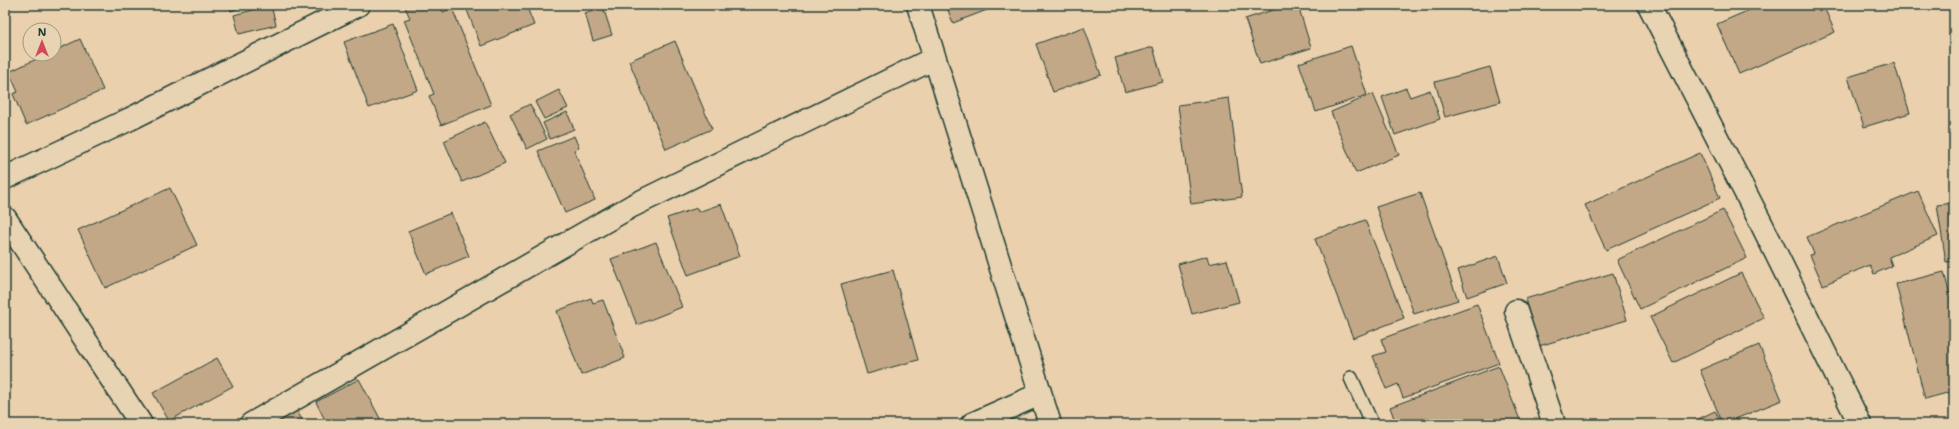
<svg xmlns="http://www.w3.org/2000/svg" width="1959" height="429" viewBox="0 0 1959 429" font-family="'Shantell Sans',sans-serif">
  <rect width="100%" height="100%" fill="#ebd0ad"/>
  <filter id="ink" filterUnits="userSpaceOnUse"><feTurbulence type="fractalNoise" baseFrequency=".025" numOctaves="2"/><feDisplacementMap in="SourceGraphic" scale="8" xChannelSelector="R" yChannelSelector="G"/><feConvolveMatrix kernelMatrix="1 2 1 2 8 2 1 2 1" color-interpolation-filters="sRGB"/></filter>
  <g filter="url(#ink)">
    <path fill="#c3a888" stroke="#1f3d34" d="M229,5h20l-18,6z
      M271,5l5,20 -37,9 -5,-19z
      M410,5h24l1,3 6,-2 2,6 9,-4 39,97 -50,20 -12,-29 5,-2 -30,-74 6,-2 -5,-11z
      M465,5h61l8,20 -53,21z
      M946,5h54l-47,18z
      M1288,5h10l13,43 -51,16 -15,-45z
      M1761,5h62l12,27 -96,42 -22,-50z
      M603,7l9,28 -19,6 -8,-28z
      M393,24l25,66 -49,18 -25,-66z
      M1084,27l17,48 -48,17 -17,-48z
      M80,39l23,51 -77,35 -13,-31 5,-2 -9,-20 38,-18h7v-3z
      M675,41l37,88 -46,20 -37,-88z
      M1351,46l16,49 -51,17 -17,-49z
      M1153,47l10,35 -38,10 -10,-34z
      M1894,63l16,50 -46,14 -16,-50z
      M1490,67l10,35 -55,15 -10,-35z
      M1406,88l4,9 20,-7 10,29 -45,16 -13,-38z
      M559,90l9,18 -24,11 -9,-17z
      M1373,94l26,61 -43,18 -25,-61z
      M1229,98l13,99 -51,7 -13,-99z
      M530,104l17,35 -20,10 -17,-35z
      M567,112l7,17 -24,10 -7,-16z
      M485,122l20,41 -43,19 -18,-41z
      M574,136l5,12 -5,2 21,50 -30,13 -27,-62z
      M1700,153l20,45 -114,52 -21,-45z
      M170,188l27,57 -92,43 -27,-58z
      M1918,191l20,45 -49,21 3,9 -18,8 -4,-9 -47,20 -13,-30 4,-1 -7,-17z
      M1420,193l38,107 -44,14 -38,-107z
      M1954,203v58l-8,1 -9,-57z
      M721,204l19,52 -52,19 -21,-57 30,-10 1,4z
      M1723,210l24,48 -107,51 -23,-49z
      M451,213l18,43 -43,18 -18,-43z
      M1365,220l39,98 -51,20 -38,-99z
      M656,242l26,65 -45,18 -26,-66z
      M1207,256l2,8 18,-4 12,42 -47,12 -14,-50z
      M1498,256l9,27 -40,14 -9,-27z
      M893,270l25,90 -51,14 -26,-90z
      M1944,272l10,39v80l-29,8 -29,-115z
      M1613,273l14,47 -88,26 -14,-47z
      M1741,273l23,45 -91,45 -23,-46z
      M591,298l2,5 10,-3 22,58 -44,17 -24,-64z
      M1477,304l22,59 -96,35 -5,-14 -12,5 -13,-33 13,-4 -5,-13z
      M1759,345l23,55 -59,24 -23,-54z
      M217,358l16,28 -64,35 -16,-28z
      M1499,366l21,54 -12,4h-112l-6,-17z
      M359,379l24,45h-56l-11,-22z
      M293,403l11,21h-50z
      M1715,411l7,13h-29l-1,-2z
      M1831,416l4,8h-22z"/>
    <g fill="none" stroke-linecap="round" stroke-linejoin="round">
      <g stroke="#1f3d34" stroke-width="16">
        <path id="service" d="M1351,378l21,46"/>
      </g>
      <g stroke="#1f3d34" stroke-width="25">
        <path id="minor" d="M918,5l132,419
          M1649,5l112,218 99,201
          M5,178l125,-59 228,-114
          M5,218l136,206
          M1516,311l38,113
          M251,424l381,-218 303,-148
          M972,424l68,-30"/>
      </g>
      <use href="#service" stroke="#e8d4b2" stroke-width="13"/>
      <use href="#minor" stroke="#e8d4b2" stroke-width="22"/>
    </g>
  </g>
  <rect width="1959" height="429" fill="none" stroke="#e8d4b2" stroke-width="20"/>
  <rect x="10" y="10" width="1939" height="409" fill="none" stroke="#1f3d34" stroke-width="1.5" filter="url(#ink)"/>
  <g transform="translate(42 42)"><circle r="19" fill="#e8d4b2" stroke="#989880"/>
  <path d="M0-3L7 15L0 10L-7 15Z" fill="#d1495b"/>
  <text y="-6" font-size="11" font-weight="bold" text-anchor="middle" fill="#1f3d34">N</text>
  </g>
</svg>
